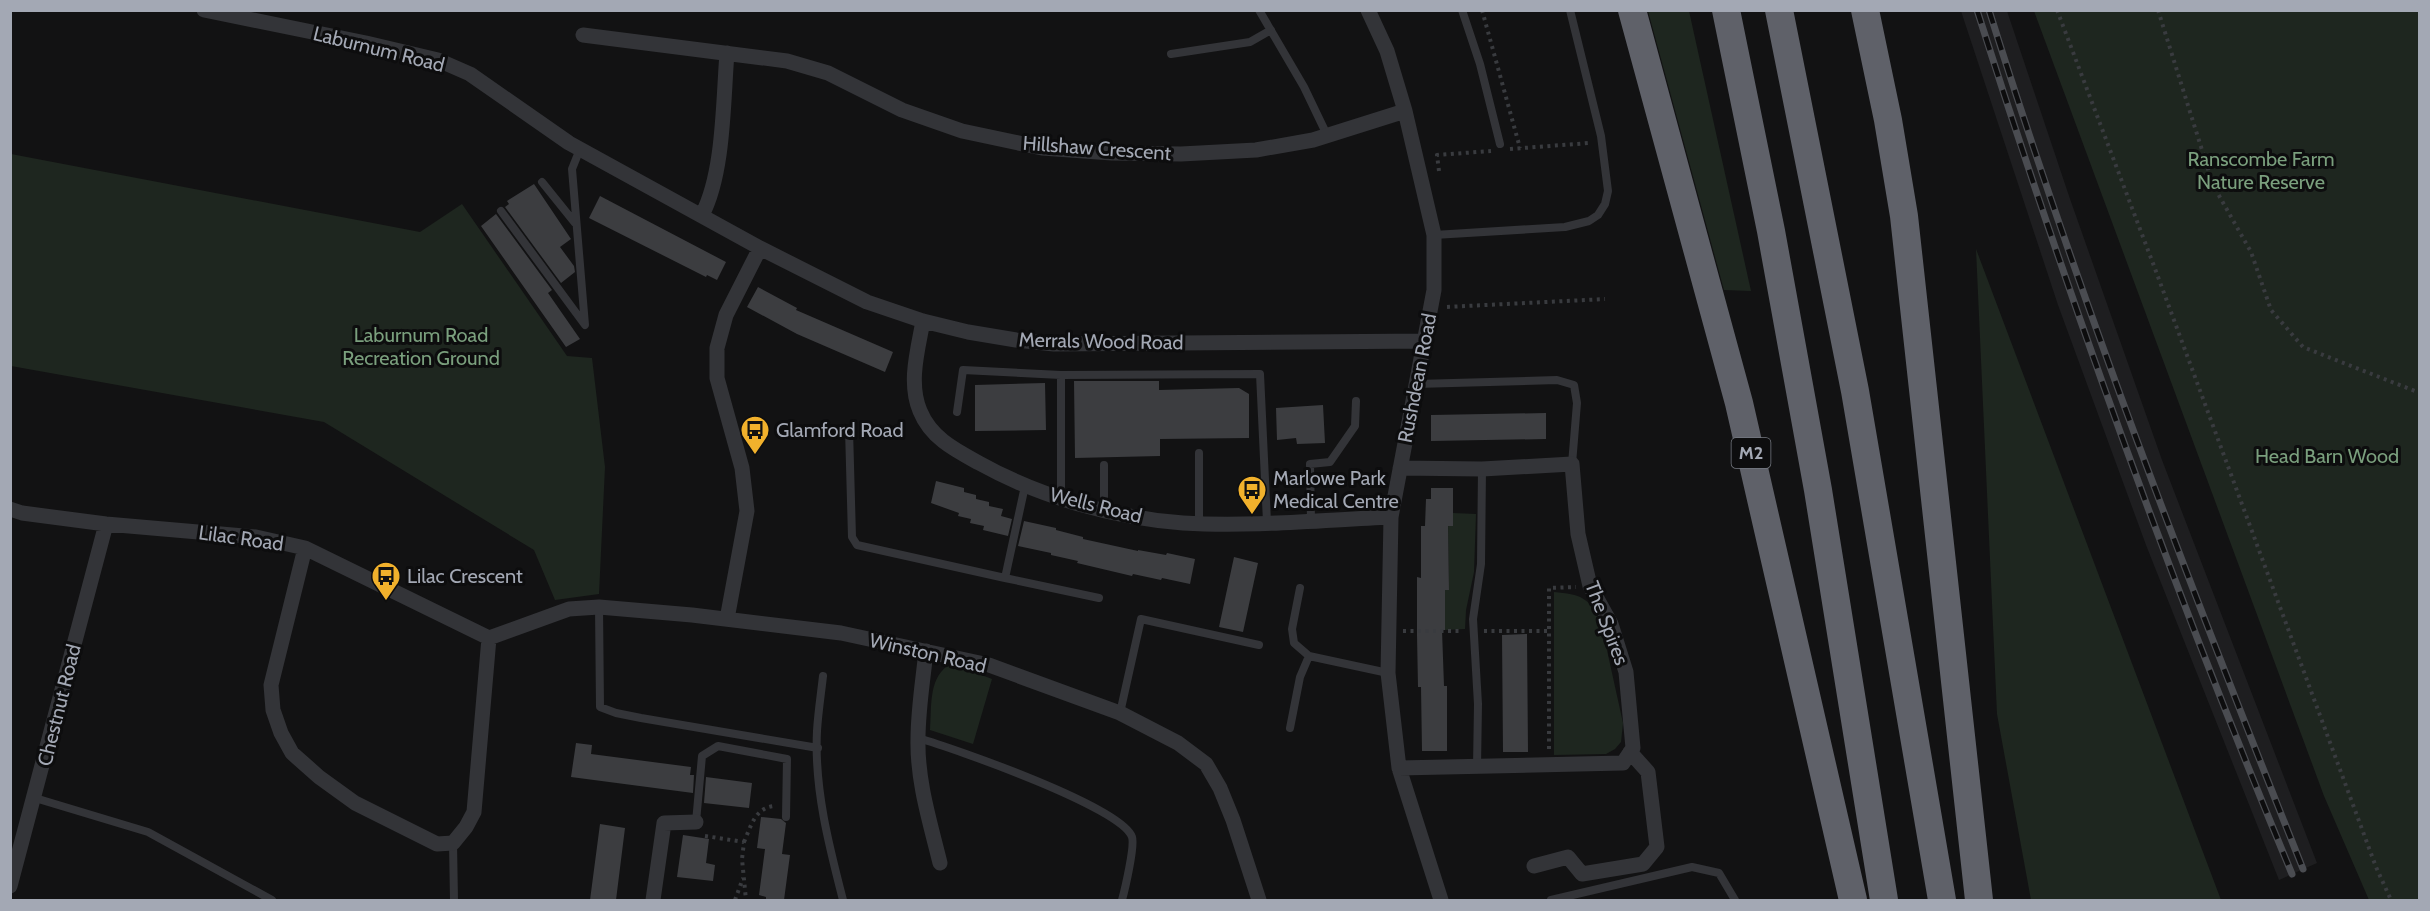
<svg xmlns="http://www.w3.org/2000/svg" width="2430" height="911" viewBox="0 0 2430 911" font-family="Cabin,sans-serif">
  <rect width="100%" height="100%" fill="#121213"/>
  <path fill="#1e1e20" d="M1961,11h46l62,185 93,264 155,403 -38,17 -133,-335 -88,-240z"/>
  <path fill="#1e261f" d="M1648,11h41l62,280 -27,-1z
    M2034,11h385v889h-50l-45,-104z
    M11,154l409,78 42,-28 105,152 25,2 13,109 -6,127 -44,6 -21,-50 -210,-128 -313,-56z
    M1976,249l245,651h-190l-34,-186z
    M1453,513l23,1 -2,58 -8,38 -1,19 -20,1v-40h4l-1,-64z
    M1554,592c26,2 37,6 47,31l22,100 -2,19 -6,7 -9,5 -52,1z
    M947,666l14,1 31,12 -19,65 -43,-14c2,-22 -2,-49 17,-64z"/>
  <path fill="#3c3d40" d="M534,184l37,55 -11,8 14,19 1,6 -14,11 -56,-76 4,-3 -2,-3z
    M600,196l126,66 -9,18 -10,-5 -1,2 -117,-59z
    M496,214l56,76 -4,3 32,46 -14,8 -85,-121z
    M758,287l39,21 -1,2 97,42 -8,20 -88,-38 -50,-27z
    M1074,381h85v9l80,-2 10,6v44l-89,1v17l-85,2z
    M1045,383l1,47 -71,1v-46z
    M1323,405l2,38 -28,1 -1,-6 -19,2 -1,-32z
    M1546,413v26l-115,2v-26z
    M936,481l28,7v4l12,3v4l13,3v4l14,3 -2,7 11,3 -4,17 -25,-6 1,-4 -14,-3 1,-4 -13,-3 1,-3 -28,-10z
    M1431,488h22v38h-5l1,64h-4v40h-3l2,56h3v65h-25l-1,-64h-3l-1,-52v-58l4,1v-52h4l1,-27h5z
    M1024,521l32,7v2l27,7v2l55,12v-1l28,5 1,-2 28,6 -5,25 -28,-6 -1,2 -28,-6 -1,2 -55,-13 1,-2 -27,-6v-2l-33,-7z
    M1234,557l24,6 -15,69 -24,-5z
    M1527,634l1,118h-25l-1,-117z
    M576,743l16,2 -1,9 100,13 -1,8h4l-1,18 -122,-16z
    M706,777l46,6 -3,25 -45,-5z
    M761,817l20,2 5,4 -4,31 8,1 -6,45h-18v-3l-7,-2 6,-46 -8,-1z
    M600,824l25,4 -9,72h-26z
    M683,835l26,4 -3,24 9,2 -2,16 -36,-4z"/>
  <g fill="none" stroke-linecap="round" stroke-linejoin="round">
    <path stroke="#393b3f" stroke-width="4" stroke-dasharray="3 4.5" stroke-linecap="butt" d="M1482,10l38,138
      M2057,10l97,256 222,601 15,33
      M2158,10l55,175 38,67 20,58 32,37 117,46
      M1510,149l79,-6
      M1439,171l-2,-16 54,-4
      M1447,307l158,-8
      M1403,631h58
      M1484,631h65
      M1549,749v-161l27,-1
      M705,836l39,6 -2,17 4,41
      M744,842c7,-16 11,-34 30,-36
      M735,900l8,-22"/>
    <path stroke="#333438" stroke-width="8" d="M1259,10l45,77 23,48
      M1462,10l18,54 20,80
      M1171,54l79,-12 21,-12
      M542,182l33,41
      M501,211l84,114 -13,-156 8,-20
      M1434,235l131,-8 24,-6 9,-6 7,-11 3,-13 -7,-55 -31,-126
      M1416,384l141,-4 17,5 3,18 -5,61
      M957,412l6,-42 98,5
      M849,429l3,108 5,8 148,33
      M1199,453v70
      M1025,486l-20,92 94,20
      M1061,498v-123l199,-1 7,148
      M1104,509v-44
      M1311,520l-1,-56 20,-2 25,-36 1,-25
      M1300,588l-8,41 2,14 15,13 79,17
      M599,607l1,100 16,6 25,5 177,30
      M823,676c-2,18 -5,37 -6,55 -3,57 12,115 26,169
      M1120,713l21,-94 118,26
      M1290,728l10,-51 9,-21
      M918,738c35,10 204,69 214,99 3,9 -7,52 -10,63
      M1477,767l1,-63 -5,-85 8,-55 1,-95
      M35,798l113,34 124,68
      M696,822l6,-66 16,-10 69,13 -1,58
      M453,843l1,57
      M1551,900l141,-33 27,6 16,27"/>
    <path stroke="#333438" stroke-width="15" d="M204,10l162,33 72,17 32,14 99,69 191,105 107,54 56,19 45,11 48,8 38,4 372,-3
      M1368,10l19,41 18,60 29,124v55l-43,227 -3,156 11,95 42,132
      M583,35l204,26 41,12 74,37 60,21 80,17 70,5 69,1 75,-4 57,-10 92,-29
      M702,215c22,-42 21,-113 25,-162
      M923,321c-5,28 -15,62 -3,90 11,27 35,39 59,52 61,34 135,55 204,60 69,4 139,-3 208,-6
      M10,509l12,4 84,11 150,13 49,11 184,90
      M305,548l-34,137 2,25 8,23 11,20 27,24 36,26 82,41 16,-1 13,-16 8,-15 15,-174
      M727,619l20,-108 -5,-43 -25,-90v-30l9,-33 34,-67
      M489,638l80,-29 30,-2 93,8 149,18 148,32 131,48 58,30 28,21 14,24 13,32 26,80
      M926,651c-3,29 -8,59 -8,88 -1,42 12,83 22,124
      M1399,768l224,-5 10,-15 -7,-76 -15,-48 -21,-38 -12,-52 -6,-70 -90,5 -82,-1
      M1534,866l34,-9 14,17 61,-10 14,-17 -9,-75 -18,-20
      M10,886l96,-362
      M653,900l11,-77 32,-1"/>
    <path stroke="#5f6169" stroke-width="28" d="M1632,10l107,393 114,497
      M1726,10l45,221 47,259 66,410
      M1779,10l76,381 87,509
      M1865,10l23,110 16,96 75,684"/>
    <g stroke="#4a4c51" stroke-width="7">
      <path id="rail" d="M1977,10c93,293 197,581 315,864
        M1989,10c91,291 201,576 314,859"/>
    </g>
    <use href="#rail" stroke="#0d0d0e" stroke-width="4.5" stroke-dasharray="14" stroke-linecap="butt"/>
  </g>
  <defs>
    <g id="bus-pin" transform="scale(1.5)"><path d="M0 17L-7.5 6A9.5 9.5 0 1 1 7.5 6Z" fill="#f1b12c" stroke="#0d0d0e"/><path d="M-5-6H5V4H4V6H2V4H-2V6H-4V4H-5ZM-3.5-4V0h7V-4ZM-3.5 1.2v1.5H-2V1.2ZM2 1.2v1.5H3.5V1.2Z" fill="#111"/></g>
  </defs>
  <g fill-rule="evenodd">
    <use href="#bus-pin" x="755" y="430"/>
    <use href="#bus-pin" x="1252" y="490"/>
    <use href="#bus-pin" x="386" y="576"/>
  </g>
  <g text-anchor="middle" stroke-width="6" stroke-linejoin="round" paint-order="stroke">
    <rect fill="#0d0d0e" stroke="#767a82" stroke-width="1.5" x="1731.5" y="438" width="39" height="30" rx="4.5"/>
    <g font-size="18" font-weight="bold" fill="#a3a8b4">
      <text x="1751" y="459">M2</text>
    </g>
    <g font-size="20" fill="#a3a8b4" stroke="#0d0d0e">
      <text transform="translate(379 49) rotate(14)" y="7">Laburnum Road</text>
      <text transform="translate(1097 148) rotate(4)" y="7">Hillshaw Crescent</text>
      <text transform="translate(1101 341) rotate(1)" y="7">Merrals Wood Road</text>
      <text transform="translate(1417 378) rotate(-79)" y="7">Rushdean Road</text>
      <text transform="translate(1096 505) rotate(14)" y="7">Wells Road</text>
      <text transform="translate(241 538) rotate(8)" y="7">Lilac Road</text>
      <text transform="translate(1607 623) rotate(69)" y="7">The Spires</text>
      <text transform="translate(928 653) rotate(13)" y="7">Winston Road</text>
      <text transform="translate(59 705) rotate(-76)" y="7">Chestnut Road</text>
    </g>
    <g font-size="20" fill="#7a9f7d" stroke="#0d0d0e">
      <text x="2261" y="166">Ranscombe Farm<tspan x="2261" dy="23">Nature Reserve</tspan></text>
      <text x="421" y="342">Laburnum Road<tspan x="421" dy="23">Recreation Ground</tspan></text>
      <text x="2327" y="463">Head Barn Wood</text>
    </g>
    <g font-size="20" fill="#a3a8b4" stroke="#0d0d0e" text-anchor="start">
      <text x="776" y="437">Glamford Road</text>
      <text x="1273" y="485">Marlowe Park<tspan x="1273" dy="23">Medical Centre</tspan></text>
      <text x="407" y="583">Lilac Crescent</text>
    </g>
  </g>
  <rect width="2430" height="911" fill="none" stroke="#a3a8b4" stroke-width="24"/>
</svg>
